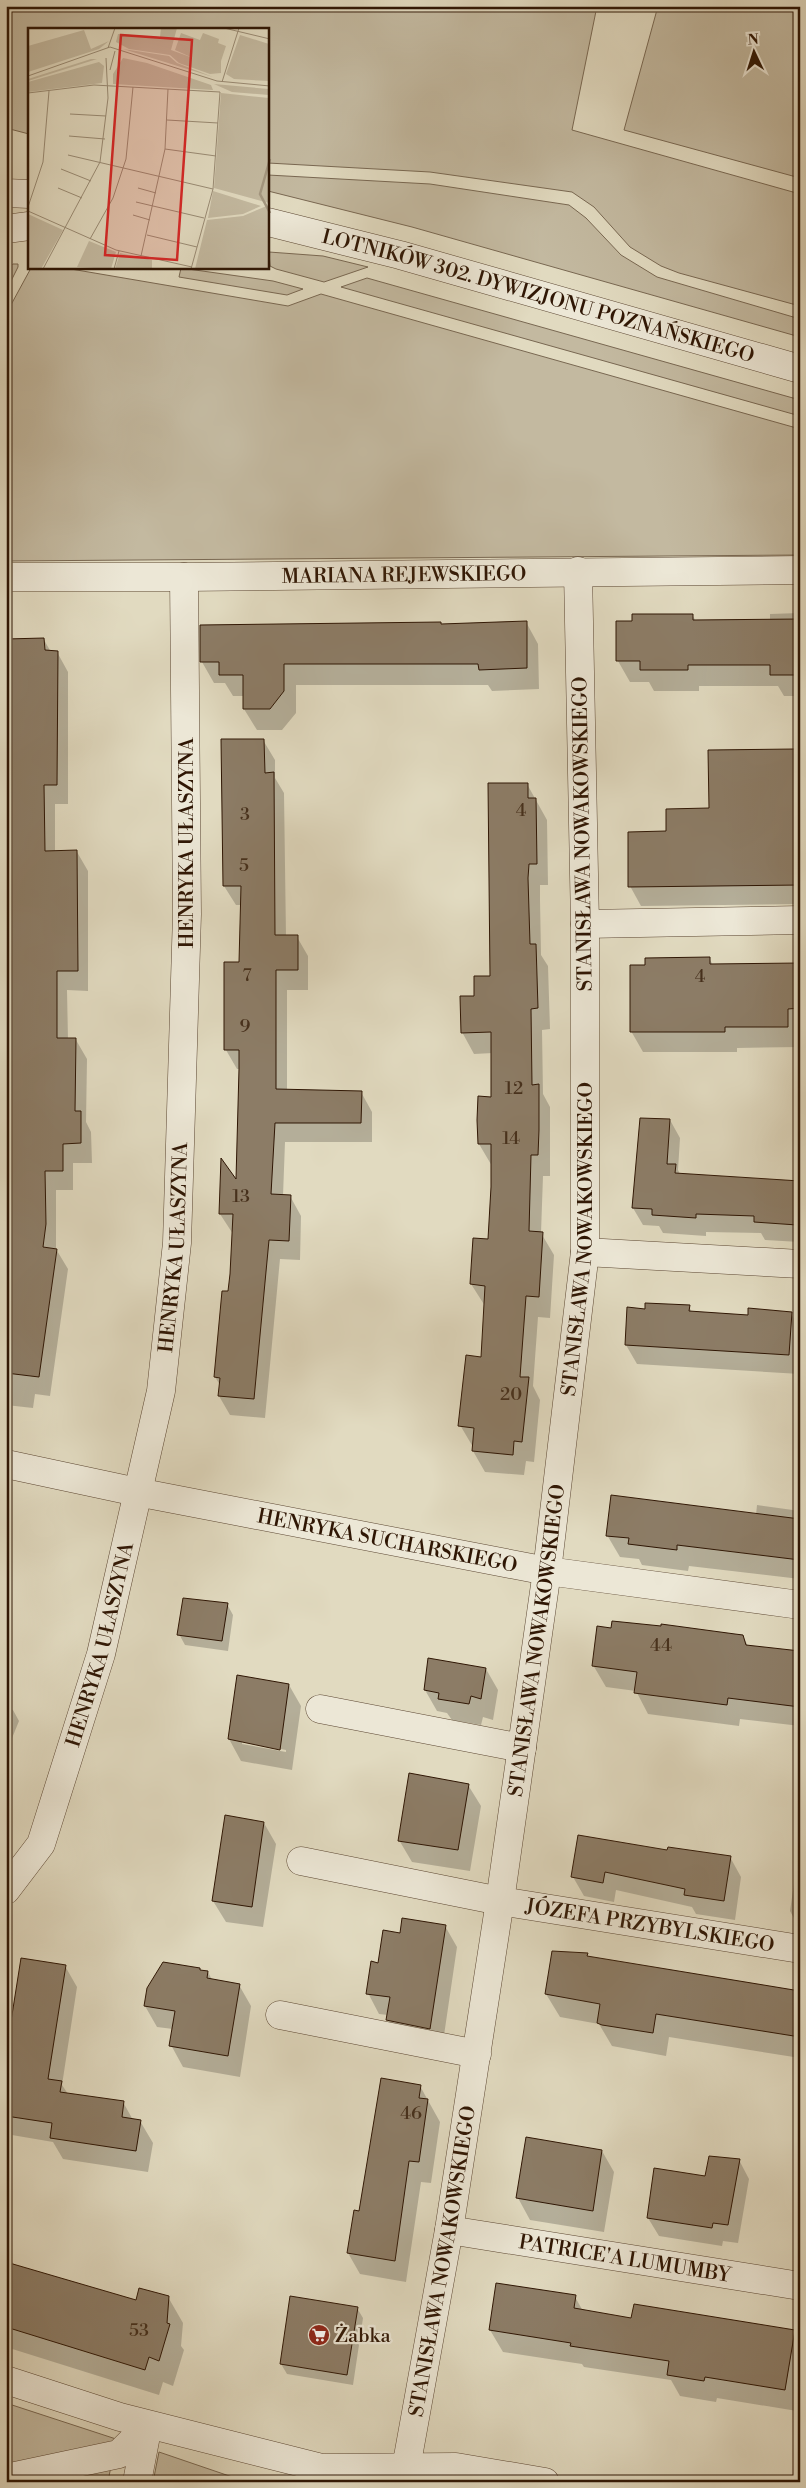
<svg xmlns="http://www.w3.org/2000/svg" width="806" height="2488" viewBox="0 0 806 2488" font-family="'Libre Bodoni',serif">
  <rect width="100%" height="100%" fill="#e1dac0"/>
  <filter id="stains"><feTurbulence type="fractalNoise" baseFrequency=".004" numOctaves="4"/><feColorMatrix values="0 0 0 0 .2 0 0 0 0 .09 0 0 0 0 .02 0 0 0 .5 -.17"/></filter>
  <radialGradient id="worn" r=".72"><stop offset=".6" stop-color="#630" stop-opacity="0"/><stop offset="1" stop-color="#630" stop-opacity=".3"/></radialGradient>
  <path fill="#c3b9a0" stroke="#796852" d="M6,6h591l-25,124 228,64v112l-121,-33 -18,-7 -31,-19 -36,-40 -22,-15 -142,-20 -162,-9v-134h-239v105l-23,-6z
    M658,6h142v172l-176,-48z
    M268,175l162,9 139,21 17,13 35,37 36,22 143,42v18l-388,-110 -144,-36z
    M269,252l54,4 45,11 -44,15 -48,-13 -6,-3z
    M13,264h5v3l-12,24v-21z
    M31,268h34l223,38 33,-12 479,135v126l-794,6v-247z
    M181,268l92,13 30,8 -16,6 -108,-18z
    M367,278l433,122v16l-459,-129z
    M6,2403l110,36 -8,43h-102z
    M159,2452l88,30h-94z"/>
  <path fill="#0003" fill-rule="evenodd" d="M302,6h39v2l-37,1z
    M800,613v83h-16l-6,-10h-79v5h-45l-5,-9h-19l-12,-21 74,-46 4,6 74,-1v-6z
    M526,622l12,22 1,45 -47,2 -4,-6h-192v28l-14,17h-25l-13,-21v-13h-11l-8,-13h-11l-12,-21 239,-37z
    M6,640h38l7,12h6l11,20v132h-13v48h22l11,19v120l-21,-1 1,50h8l11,19 -1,63 5,10 1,31h-19v27h-17v59l12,20 -18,127 -15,-2 -2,14 -27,-3z
    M263,740l12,20v18l9,15 2,144h11l11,19v34h-21v100l74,2 11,20v30h-87l-2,54h7l11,20 -1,44 -20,-1 -15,159 -35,-3 -11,-19 1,-11 -5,-8 14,-85 4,-58 -13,-20 17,-32 4,-113h-4l-11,-19 15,-86 1,-59h-6l-12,-19z
    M794,750l6,9v145l-159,2 -11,-20 37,-54 43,-23z
    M527,784l20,36 1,65h-8v15l1,55 7,11 2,63 -8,1 1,64 7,13v69h-7l-2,57 13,22 -4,63 -12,-1 -5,69 7,14 -6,62 -8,-1 -2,14 -39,-3 -12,-21v-4l-13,-22 22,-67 3,-52 -14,-22 3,-44h15l3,-74 -13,-22 13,-46 1,-45 -19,1 -12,-22 13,-35 16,-20z
    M709,958l4,7 87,-1v83l-63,1v4h-94l-12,-21z
    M670,1120l10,18 -2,32 2,4 120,8v60l-35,-2 -4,-7 -55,-1v4l-43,-3 -4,-7 -16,-1 -10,-17z
    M689,1307l3,5 57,4 42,-3 3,6h6v55l-163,-10 -11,-19 20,-35z
    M757,1505l43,6v68l-111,-13 -1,5 -46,-6 -3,-6 -19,-2 -13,-22 149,-20z
    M6,1508l5,8 -5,14z
    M227,1604l6,11 -5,36 -43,-6 -6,-11z
    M743,1636l5,10 52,6v74l-60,-7 -1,7 -91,-12 -12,-23 -30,-4 -13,-22z
    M486,1669l12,21 -5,30 -10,-3 -2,8 -29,-5 -5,-7 -10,-2 -12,-21z
    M238,1676l51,9 12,21 -9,64 -51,-9 -12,-22zM242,1741l44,9v2l-44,-8z
    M6,1707l7,3 6,11 -11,27z
    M468,1785l13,21 -11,65 -58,-9 -13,-22z
    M264,1823l12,21 -13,83 -37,-5 -13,-21z
    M668,1852l62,5 11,20 -6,43 -39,-6 -4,-7 -76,-17 -2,12 -30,-6 -11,-19z
    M796,1870l4,1v58l-10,-18z
    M445,1926l12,21 -15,102 -43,-9 -11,-20v-5l-9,-1 -11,-21 33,-58z
    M587,1955l1,2 212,35v66l-131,-21 -3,19 -54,-10 -13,-22 -39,-7 -14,-23z
    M65,1966l12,21 -15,98 6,9 55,8 10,18 7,1 13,22 -5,29 -85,-13 -10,-17 -47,-8v-73z
    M200,1969l1,3h7l4,8 27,5 12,21 -11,71 -57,-10 -12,-22 2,-16 -16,-2 -12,-21z
    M420,2086l20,36 -9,61 -10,-1 -15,100 -46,-8 -12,-21 12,-40z
    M602,2151l12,21 -10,60 -74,-12 -12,-22z
    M739,2160l10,19 -11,64 -15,-2 -1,5 -63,-10 -11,-18 58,-40z
    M6,2258l5,2 4,6 122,35 31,-4 15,26 -2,23 3,4 -11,36 -10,-4 -4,13 -153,-48z
    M498,2284l77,13 8,14 50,8 161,12 6,10v52l-3,18 -80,-13 -1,4 -36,-6 -9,-16 -87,-13 -2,-3 -79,-12 -13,-22z
    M357,2308l6,10 -10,67 -66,-11 -6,-10z"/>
  <path fill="#8c7c66" stroke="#2f1604" d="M632,614h61v6l107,-1v56h-30v-10h-82v5h-48v-9h-24v-40h16z
    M527,621v47l-48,2 -1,-6h-194v27l-14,18h-27v-34h-24v-13h-19v-37l241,-3v2z
    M44,638l1,12 13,1 -1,134h-13l1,66 32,-1 1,121h-21v67h19l-1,73h6v32l-18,1v27h-18l1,53 -3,23 14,2 -18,128 -33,-4v-734z
    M221,739h43l1,34 9,-1 1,163h23v35h-22v119l86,2 -1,32h-86l-4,71 20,1 -2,46 -20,-1 -15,159 -36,-3 2,-18 -6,-1 8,-86h6l2,-17 3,-60h-14l2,-56 15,21 3,-110v-19h-15v-88h15l2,-76h-18z
    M795,749l1,86 4,-1v51l-172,2v-55l38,-1v-22l43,-1 -1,-58z
    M488,783h40v15h8l1,66h-8l-1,14 2,66h6l2,64 -7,1 1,76 7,-1v46l-1,25h-7l-2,76 14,1 -4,65 -13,-1 -6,81h9l-7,65 -8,-1 -1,14 -41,-4 2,-23 -16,-2 8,-71 15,2 4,-71 -15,-2 3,-46 15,1 3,-52v-43h-13l-1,-24 1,-24 13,1v-65l-30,1 -1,-37h14v-20h16z
    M710,957v7l90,-1v45l-12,1v18h-63v5h-95v-67h15v-7z
    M640,1118l30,1 -3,45h9l-1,9 125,8 -3,44 -43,-3v-6l-58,-2v4l-44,-3v-6l-20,-1z
    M645,1303l45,2 -1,6 59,4v-7l44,4 -3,43 -164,-10 2,-38 18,2z
    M611,1495l189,24v41l-123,-15v5l-49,-6 1,-6 -23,-2z
    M183,1598l45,5 -6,38 -45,-6z
    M612,1621l49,5v-2l74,10 8,1 3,10 54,6v56l-72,-9 -1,7 -93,-12 3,-21 -45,-6 5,-40 14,2z
    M428,1658l58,10 -5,31 -10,-3 -2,8 -31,-5 1,-6 -15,-3z
    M237,1675l52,9 -9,66 -52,-11z
    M409,1773l60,11 -11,66 -60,-9z
    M225,1815l39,7 -12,85 -40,-6z
    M578,1835l89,15 1,-3 63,9 -7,45 -40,-6 1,-6 -80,-17 -2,11 -32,-6z
    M402,1918l44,7 -16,104 -44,-9 4,-23 -24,-3 5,-33 7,2 5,-33 17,3z
    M552,1951l36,2 -1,3 213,35v46l-144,-23 -3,19 -51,-8 -5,-2 3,-19 -55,-10z
    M21,1958l45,7 -18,114 14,2 -2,11 64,9 -2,16 19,3 -5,31 -86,-13 2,-15 -46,-7v-63z
    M163,1962l37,6v2l8,1 -1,7 33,6 -12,72 -59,-10 6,-35 -31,-5 3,-18z
    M381,2078l40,7 -2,13 9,1 -9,63 -10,-1 -14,100 -48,-8 7,-43 5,1z
    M526,2137l76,13 -9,61 -77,-13z
    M709,2156l31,3 -12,66 -15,-2 -1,5 -65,-10 7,-50 51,8z
    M6,2262l130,38 3,-12 30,8 -2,27 3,1 -11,37 -10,-4 -4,13 -139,-43z
    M496,2283l80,12 -2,13 57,10 3,-14 161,26 -10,60 -80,-13 -1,4 -37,-6 2,-14 -99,-15 1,-3 -82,-13z
    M290,2296l68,11 -11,68 -67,-11z"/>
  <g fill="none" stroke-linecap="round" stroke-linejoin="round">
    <g stroke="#5c4733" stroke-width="29">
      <g id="minor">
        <path d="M6,193l23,1"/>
        <path id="s1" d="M268,222l132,33 400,114"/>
        <path d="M6,229l23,-3"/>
        <path id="s2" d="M6,577h178l616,-7"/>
        <path d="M585,924l215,-4"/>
        <path d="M585,1252l215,12"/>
        <path id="s3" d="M6,1464l131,28 410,79 253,34"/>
        <path d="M320,1709l202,39"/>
        <path id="s4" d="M301,1861l199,40 300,48"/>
        <path id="s5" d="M6,1890l35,-46 60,-190 60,-263 16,-148 10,-329 -3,-337"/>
        <path d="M280,2015l197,39"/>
        <path id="s6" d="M449,2230l351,56"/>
        <path d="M6,2380l114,37 202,51 134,-1 89,15"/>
        <path id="s7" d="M406,2468l43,-238 51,-329 47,-330 38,-319v-328l-7,-353"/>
        <path d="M6,2478l113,-24 29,-29"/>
        <path d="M137,2482l11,-57"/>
      </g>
    </g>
    <use href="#minor" stroke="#ece7d6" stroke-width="28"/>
  </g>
  <defs>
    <g id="supermarket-disc" transform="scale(1.125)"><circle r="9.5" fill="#8f2418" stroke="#ece7d6"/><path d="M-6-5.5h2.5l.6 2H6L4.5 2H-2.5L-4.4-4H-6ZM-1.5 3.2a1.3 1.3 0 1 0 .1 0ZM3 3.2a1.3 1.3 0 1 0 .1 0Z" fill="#fff"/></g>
  </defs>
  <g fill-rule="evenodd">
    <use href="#supermarket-disc" x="319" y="2335"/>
  </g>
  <g text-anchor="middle" stroke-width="4.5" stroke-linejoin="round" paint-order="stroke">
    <g font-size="18" fill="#46301c">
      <text x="521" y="816">4</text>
      <text x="245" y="820">3</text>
      <text x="244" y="871">5</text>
      <text x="247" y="981">7</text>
      <text x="700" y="982">4</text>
      <text x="245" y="1032">9</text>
      <text x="514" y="1094">12</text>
      <text x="511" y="1144">14</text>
      <text x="241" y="1202">13</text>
      <text x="511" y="1400">20</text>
      <text x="661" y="1651">44</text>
      <text x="411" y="2119">46</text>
      <text x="139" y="2336">53</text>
    </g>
    <g font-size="20" fill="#2f1604" stroke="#ece7d6">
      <text dy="7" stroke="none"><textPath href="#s1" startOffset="280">LOTNIKÓW 302. DYWIZJONU POZNAŃSKIEGO</textPath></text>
      <text dy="7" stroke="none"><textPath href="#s2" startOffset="398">MARIANA REJEWSKIEGO</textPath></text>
      <text transform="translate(582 834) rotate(-91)" y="7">STANISŁAWA NOWAKOWSKIEGO</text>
      <text transform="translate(186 843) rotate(-90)" y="7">HENRYKA UŁASZYNA</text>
      <text dy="7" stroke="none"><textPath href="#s7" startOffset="1242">STANISŁAWA NOWAKOWSKIEGO</textPath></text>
      <text dy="7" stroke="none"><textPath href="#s5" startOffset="671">HENRYKA UŁASZYNA</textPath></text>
      <text dy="7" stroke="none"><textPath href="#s3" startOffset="389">HENRYKA SUCHARSKIEGO</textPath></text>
      <text dy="7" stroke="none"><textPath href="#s7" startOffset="838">STANISŁAWA NOWAKOWSKIEGO</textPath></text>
      <text dy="7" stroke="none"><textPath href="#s5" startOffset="266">HENRYKA UŁASZYNA</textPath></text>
      <text dy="7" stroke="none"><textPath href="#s4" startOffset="355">JÓZEFA PRZYBYLSKIEGO</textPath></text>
      <text dy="7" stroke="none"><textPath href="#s6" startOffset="178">PATRICE'A LUMUMBY</textPath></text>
      <text dy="7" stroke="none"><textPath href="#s7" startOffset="210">STANISŁAWA NOWAKOWSKIEGO</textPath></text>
    </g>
    <g font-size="20" fill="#2f1604" stroke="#ece7d6" text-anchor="start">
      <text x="335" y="2342">Żabka</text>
    </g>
  </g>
  <g transform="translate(28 28)">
    <rect width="241" height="241" fill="#e1dac0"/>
    <path d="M133,0h16l-6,22 22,8 -18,-8 6,-17 19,7 3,-7 16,6 -1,4 8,3 -5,15v12l-11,1 -31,-11 -9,-8 -41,-6 -13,-7 2,-8 42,3zM56,2l7,19 18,-8 -10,8 -71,23v-26zM212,7l29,9v37l-35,-2 -8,-5zM95,21l46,7 8,7 36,14zM95,30l24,5 64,22 2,5 -100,-6v-10zM63,31h6l-69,22v-2zM71,34l5,4 -2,17 -74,9v-10zM186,56l55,5v6l-37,-3zM193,65l48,5v105l-55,-15zM185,163l48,15 -18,8 -35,4zM241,177v64h-74l12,-49 36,-4zM0,186l35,16 -22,39h-13zM61,213l27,11 -5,17 -34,-2zM92,225l32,7v9h-37z" fill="#c3b9a0"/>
    <path fill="none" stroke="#a49780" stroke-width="2.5" d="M242,131l-10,35 10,19"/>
    <path fill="none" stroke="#9a8c75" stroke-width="1" d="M196,0l46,11M80,20l7,-20M82,42l5,-19M0,48l82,-29 107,34 53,5M194,54l17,-54M0,65l66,-8 126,7 -7,97 -22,80M42,86l36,2M139,92l51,3M41,108l36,3M137,121l51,7M40,127l145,34M33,141l30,12M30,160l24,10M110,160l18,5M108,174l68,16M0,179l15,-45 6,-71M0,183l88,39 76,17M105,187l17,5M119,207l50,12M62,211l23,-41 13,-39 7,-72M113,228l24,-107 3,-60M15,241l57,-107 8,-64 -2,-40M86,241l5,-18"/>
    <path fill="#d62828" fill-opacity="0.15" stroke="#d62828" stroke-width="2.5" d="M93,7l71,5 -15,220 -72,-5z"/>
    <rect width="241" height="241" fill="none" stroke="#2f1604" stroke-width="2.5"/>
  </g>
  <rect width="806" height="2488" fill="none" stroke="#e1dac0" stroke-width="25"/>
  <rect x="8" y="8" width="791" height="2473" fill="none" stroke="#2f1604" stroke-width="2.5"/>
  <rect x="12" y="12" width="781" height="2463" fill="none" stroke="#2f1604"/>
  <g transform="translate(754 52) rotate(356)" stroke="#ece7d6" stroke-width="4" paint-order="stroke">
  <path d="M0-4L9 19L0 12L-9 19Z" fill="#2f1604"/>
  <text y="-8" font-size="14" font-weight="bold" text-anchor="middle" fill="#2f1604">N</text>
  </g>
  <rect width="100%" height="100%" filter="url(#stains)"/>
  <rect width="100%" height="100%" fill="url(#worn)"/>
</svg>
